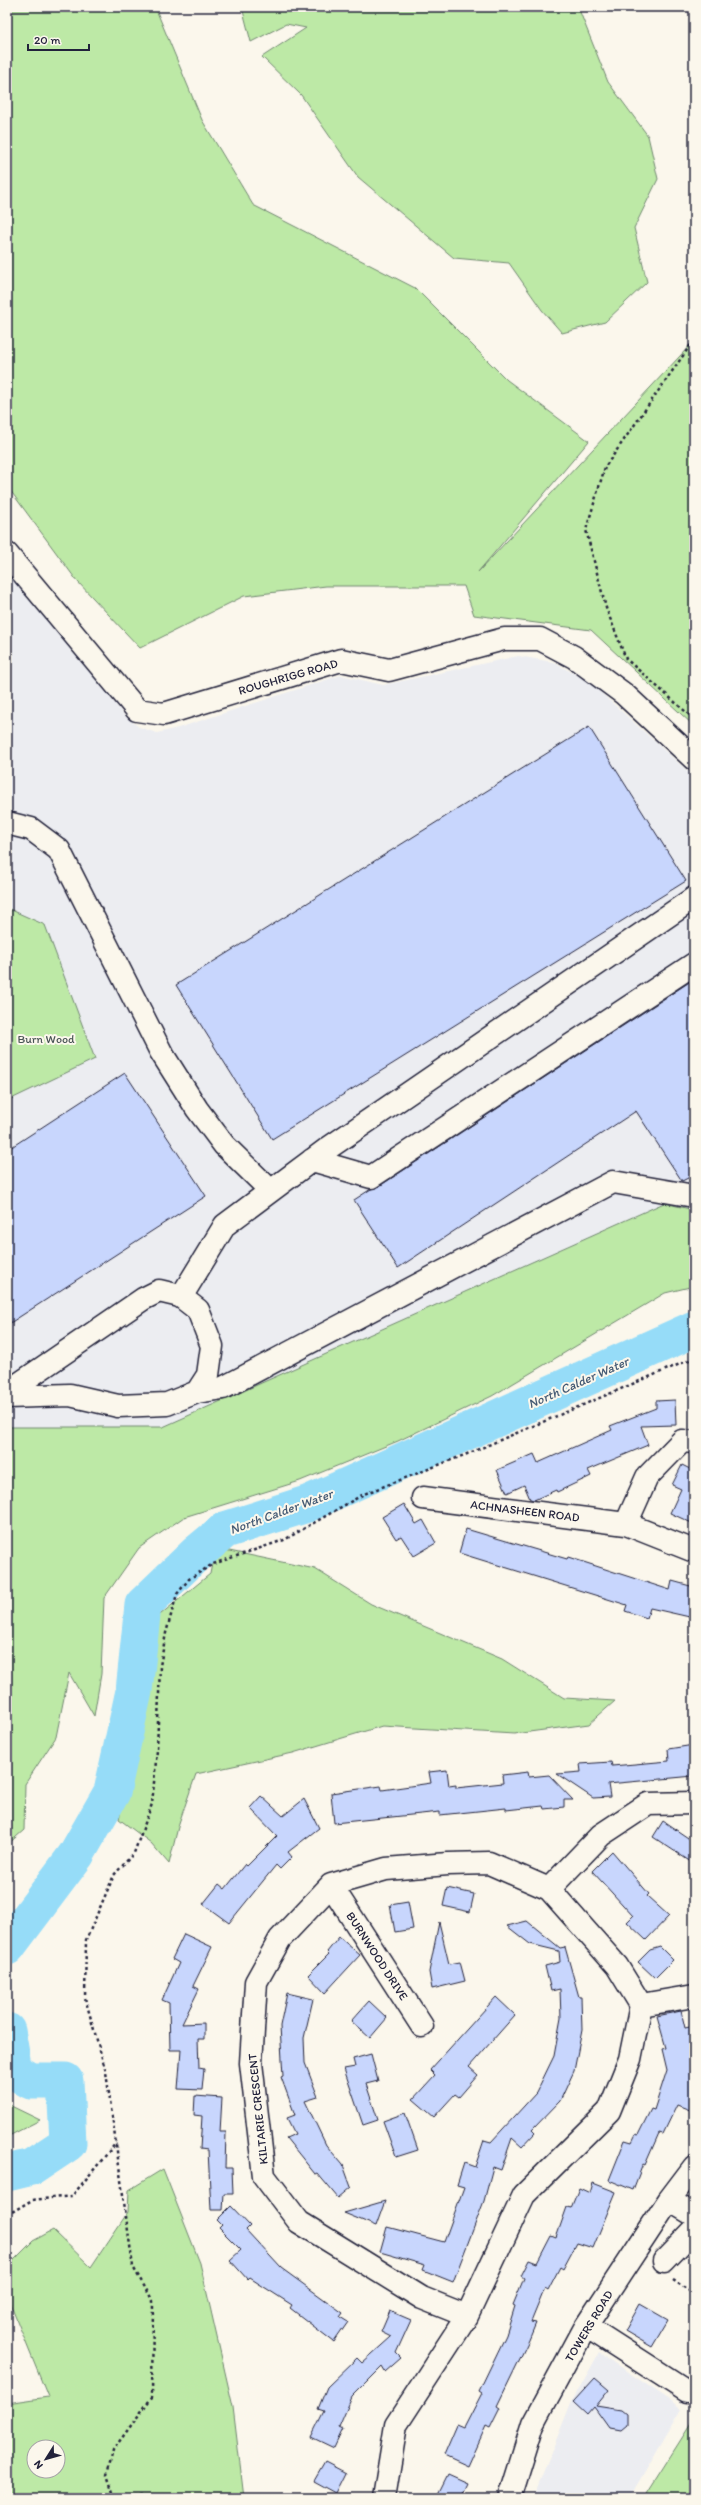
<svg xmlns="http://www.w3.org/2000/svg" width="701" height="2505" viewBox="0 0 701 2505" font-family="Itim,sans-serif">
  <rect width="100%" height="100%" fill="#fbf7ec"/>
  <filter id="ink" filterUnits="userSpaceOnUse"><feTurbulence type="fractalNoise" baseFrequency=".025" numOctaves="2"/><feDisplacementMap in="SourceGraphic" scale="8" xChannelSelector="R" yChannelSelector="G"/><feConvolveMatrix kernelMatrix="1 2 1 2 8 2 1 2 1" color-interpolation-filters="sRGB"/></filter>
  <g filter="url(#ink)">
    <path fill="#ecedf1" d="M7,565l117,150 15,12 18,6 21,-5 163,-53 42,10 135,-29 35,6 35,19 106,96v433l-30,-7 -501,224 -156,164z
      M599,2353l83,55 -51,87 4,3h-102l38,-95z"/>
    <path fill="#bde9a6" stroke="#708670" fill-rule="evenodd" d="M7,7h148l47,113 51,85 162,83 92,92 82,61 -111,131 216,-231v385l-103,-96 -117,-15 -10,-29h-138l-82,10 -104,52 -63,-67 -70,-95z
      M242,7h336l30,75 40,54 10,43 -24,49 13,54 -42,40 -43,11 -20,-23 -33,-47 -55,-5 -96,-81 -57,-82 -39,-38 44,-29 -20,-4 -35,18z
      M7,908l38,17 50,134 -88,42z
      M664,1203l30,7v76l-29,7 -173,103 -94,45 -98,40 -116,36 -45,31 -35,50 -3,76 -7,42 -25,-43 -13,64 -31,47 -1,46 -17,15v-418h156z
      M215,1548l100,21 56,35 131,55 62,39 51,3 -26,23 -75,10 -132,-8 -89,27 -97,21 -17,49 -10,41 -18,-21 -32,-24 24,-106 2,-46 5,-44 60,-49z
      M7,2104l33,16 -33,17z
      M163,2169l37,94 33,144 11,91h-237v-95l41,-6 -41,-101v-29l26,-26 20,-11 38,37 37,-55 1,-22zM34,2447h24v24h-24z
      M694,2419v79h-39l-8,-5z"/>
    <g fill="none" stroke-linecap="round" stroke-linejoin="round">
      <path stroke="#96dcf8" stroke-width="37" d="M7,1947l69,-92 36,-63 22,-101 9,-86 53,-51 29,-24 82,-26 387,-175
        M7,2031l7,40 17,10h34l3,62 -36,24 -25,6"/>
    </g>
    <path fill="#c8d6fd" stroke="#22223b" d="M589,727l97,154 -414,258 -96,-154z
      M694,979v196l-12,6 -46,-70 -238,157 -44,-68 17,-11 7,-2z
      M125,1073l81,123 -199,129v-175z
      M675,1400l1,25 -35,1 7,19 -60,25 3,6 -34,16 -1,-2 -22,10 -4,-1 -6,-14 -17,8 -10,-23 37,-16 4,9 74,-33 -2,-4 46,-18v-7z
      M694,1461v63l-24,-11 11,-24 -9,-4 10,-20 8,4z
      M404,1504l12,20 7,-4 13,23 -22,13 -13,-20 -5,3 -14,-22z
      M466,1529l101,30 1,-2 102,33 2,-9 22,6v31l-44,-10 -3,10 -22,-7 2,-6 -168,-52z
      M694,1745v31l-86,8 2,13 -17,1 -36,-24 24,-2 -1,-8 31,-2 1,4 57,-5 -1,-12z
      M447,1770l2,16 7,-1v3l47,-5 -1,-8 26,-3 1,5 20,-2 24,25h-9v7l-20,2 -1,-3 -37,4v-2l-66,7v-3l-106,11 -3,-30 50,-7 1,4 49,-7 -2,-11z
      M261,1796l22,20 21,-17 15,29 -31,24 4,5 -12,12 -4,-4 -47,58 -26,-19 16,-20 6,5 20,-25 2,2 30,-30 -27,-28z
      M663,1821l31,21v22l-41,-27z
      M612,1851l37,43 -2,2 22,20 -23,24 -19,-18 6,-6 -41,-45z
      M447,1888l27,6 -4,18 -27,-6z
      M408,1902l5,27 -18,3 -5,-27z
      M527,1921l33,27 5,-1 14,50h2l1,33 -8,41 -14,30 -28,29 3,3 -13,14 -10,-9 -11,32 -8,-3 -9,34 -31,81 -30,-12 2,-5 -45,-13 7,-25 57,15 20,-55 -7,-2 7,-22 11,4 9,-27 7,2 45,-49 18,-37 7,-38 -1,-29 -9,2 -6,-25 15,-4 -1,-11 -29,-7 -23,-18z
      M439,1922l10,42 11,-2 5,19 -33,8 -3,-17z
      M184,1934l28,13 -19,39 6,3 -17,35 22,-1v16h-6l1,29 5,1 -2,21 -24,-1 3,-39h-11l-1,-47 -7,-3 17,-37 -7,-4z
      M339,1937l21,18 -35,38 -17,-18 21,-21 -2,-2z
      M660,1947l13,13 -18,18 -17,-16 12,-12z
      M287,1993l26,6 -9,39 1,25 13,34 -13,4 21,44 17,20 8,22 -13,11 -21,-25 -2,1 -29,-36 9,-4 -8,-16 8,-3 -14,-38 2,-1 -3,-50z
      M496,1997l19,18 -46,52 9,8 -19,22 -4,-3 -21,23 -21,-18 22,-24 -5,-5z
      M369,2001l18,17 -17,20 -19,-17z
      M681,2011l4,17 9,-2v71l-4,13 -13,-5 -14,29 -4,-1 -14,32 -2,-1 -10,26 -24,-10 16,-40 7,2 4,-8 2,1 13,-26 3,1 13,-40 -5,-21 4,-1 -9,-32z
      M371,2054l7,27 -12,3 12,36 -15,5 -19,-56 11,-2 -2,-8z
      M195,2096l27,2 -2,34h6l-1,36h7l1,26h-9l-1,16h-12l-3,-60 -8,-1 2,-33 -8,-1z
      M405,2113l13,37 -22,7 -13,-36z
      M593,2183l23,9 -23,56 -16,-5 -14,26 -3,-2 -12,23 -3,-2 -14,34 5,1 -7,17 -32,66 3,2 -10,20 -4,-2 -18,40 -24,-11 13,-30 7,3 18,-35 -3,-2 27,-56 9,-29 -2,-1 11,-27 -3,-2 8,-16 8,3 14,-27 5,2 11,-31 4,1 8,-20 11,5z
      M385,2201l-9,25 -32,-13z
      M231,2206l19,20 -4,4 35,38 62,45 -3,4 8,5 -14,20 -44,-34 2,-3 -42,-27 -2,2 -18,-20 11,-10 -22,-22 3,-3 -5,-5z
      M640,2304l28,16 -16,27 -27,-16z
      M390,2311l21,9 -15,33 5,5 -16,14 -3,-5 -30,30 -13,30 4,2 -9,19 -23,-11 13,-26 -6,-2 9,-22 30,-29 5,5 29,-26 -10,-5z
      M595,2378l14,12 -13,16 25,4 5,4v11l-6,5 -11,-2 -15,-21 -6,7 -14,-13z
      M325,2462l21,11 -10,20 -22,-12z
      M448,2474l20,9 -7,15h-25z"/>
    <g fill="none" stroke-linecap="round" stroke-linejoin="round">
      <g stroke="#22223b" stroke-width="25">
        <path id="minor" d="M7,554l130,156 27,4 177,-54 48,10 115,-31h36l34,18 50,37 70,65
          M7,823l24,6 28,21 102,202 36,57 27,36 46,45
          M312,1160l59,17 323,-213
          M181,1297l44,-72 102,-76 367,-251
          M7,1392l136,-93 16,-8 21,5 18,14 14,36 -4,29 -11,17 -30,12 -49,2 -48,-11 -63,2
          M197,1392l26,-4 390,-206 81,14
          M423,1498l203,26 68,27
          M626,1524l21,-47 35,-36 12,1
          M331,1885l91,141
          M549,1889l52,-54 47,-31 46,-1
          M641,2005l53,-9
          M669,2200l25,15
          M664,2261l30,-31
          M586,2326l101,65
          M384,2498l12,-73 71,-109 57,-121 85,-84 21,-52 11,-54 -24,-39 -68,-77 -60,-26 -41,1 -62,5 -55,16 -51,54 -24,43 -5,81 13,113 35,46 123,76 45,18
          M510,2498l23,-74 53,-98 83,-126 25,-33"/>
      </g>
      <path stroke="#22223b" stroke-width="2.5" stroke-dasharray="3 3" stroke-linecap="butt" d="M694,340l-89,127 -19,63 20,78 20,51 68,60
        M7,2215l25,-15 40,-4 44,-53
        M673,2280l21,14
        M115,2498l-8,-23 6,-25 39,-53 1,-96 -20,-34 -27,-195 -21,-74 1,-58 28,-65 20,-22 18,-49 5,-54 3,-84 6,-33 11,-39 12,-15 24,-15 71,-24 80,-46 103,-40 227,-96
        M116,2498l27,-3 6,3"/>
      <use href="#minor" stroke="#fbf7ec" stroke-width="22"/>
    </g>
  </g>
  <g text-anchor="middle" stroke-width="4" stroke-linejoin="round" paint-order="stroke">
    <g font-size="12" fill="#22223b" stroke="#fbf7ec">
      <text transform="translate(288 677) rotate(-16)" y="4">ROUGHRIGG ROAD</text>
      <text transform="translate(525 1511) rotate(7)" y="4">ACHNASHEEN ROAD</text>
      <text transform="translate(377 1956) rotate(57)" y="4">BURNWOOD DRIVE</text>
      <text transform="translate(258 2109) rotate(-96)" y="4">KILTARIE CRESCENT</text>
      <text transform="translate(589 2326) rotate(-59)" y="4">TOWERS ROAD</text>
    </g>
    <g font-size="12" fill="#495456" stroke="#fbf7ec">
      <text x="46" y="1043">Burn Wood</text>
    </g>
    <g font-size="13" font-style="italic" fill="#455a74" stroke="#fbf7ec">
      <text transform="translate(578 1382) rotate(-24)" y="5">North Calder Water</text>
      <text transform="translate(281 1511) rotate(-20)" y="5">North Calder Water</text>
    </g>
  </g>
  <rect width="701" height="2505" fill="none" stroke="#fbf7ec" stroke-width="24"/>
  <rect x="12" y="12" width="677" height="2481" fill="none" stroke="#22223b" stroke-width="1.5" filter="url(#ink)"/>
  <g transform="translate(46 2459) rotate(233)"><circle r="19" fill="#fbf7ec" stroke="#a4a2a5"/>
  <path d="M0-3L7 15L0 10L-7 15Z" fill="#22223b"/>
  <text y="-6" font-size="11" font-weight="bold" text-anchor="middle" fill="#22223b">N</text>
  </g>
  <path d="M28 44v6h61v-6" fill="none" stroke="#22223b" stroke-width="2"/>
  <text x="34" y="44" font-size="12" fill="#22223b" stroke="#fbf7ec" stroke-width="3" paint-order="stroke">20 m</text>
</svg>
